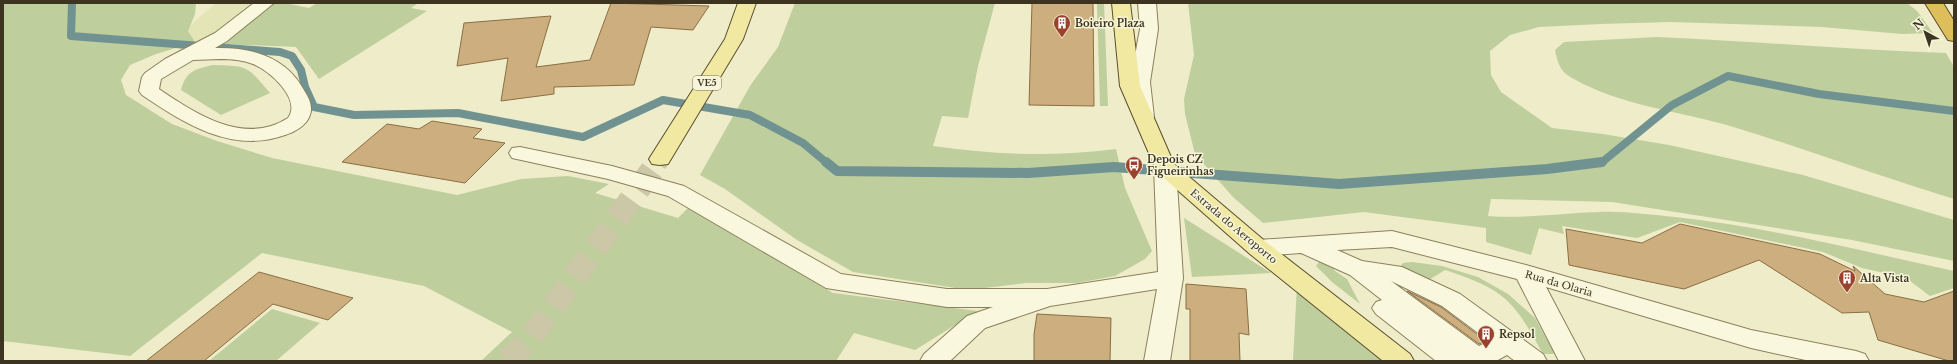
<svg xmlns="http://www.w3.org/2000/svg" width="1957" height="364" viewBox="0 0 1957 364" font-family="'Libre Baskerville',serif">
  <rect width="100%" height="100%" fill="#efecc9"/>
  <path fill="#e3e5b6" d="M216,3h52l-48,41 -25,-2 -8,-11 3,-5z"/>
  <path fill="#bece9c" d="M3,3h193l-1,11 -7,17 7,11 -39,12 -26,11 -9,15 5,15 46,29 45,17 55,17 185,37 64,-16 47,-3 41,8 -14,9 83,25 10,-10 145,85 145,18 -63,39 -61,-17 -18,28h-355l31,-29 -88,-46 -162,-33 -132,103 -127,-15z
    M268,3h17l24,5 8,-5h96l4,1 -6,4 16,3 -108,68 -23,-32 -76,-3z
    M795,3h200l-17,63 -10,52 -26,-2 -9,30c62,9 120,11 183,3l9,39 27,63 -7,8 -30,17 -38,7h-51l-58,7 -115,-18 -56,-32 -72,-51 -25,-14 50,-89 28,-39z
    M1097,3h7l4,103h-8z
    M1188,3h719l10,8 16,22 -31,1 -80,-7 -151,-5 -71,2 -61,3 -29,8 -20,16 1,24 10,17 51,36 51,6 66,11 134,30 151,45v41l-102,-21 -240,-38 -121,-3 -3,17c37,3 74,-3 112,-4 24,-1 51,3 75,5 94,10 186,34 279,54v17l-24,8 -24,-18 -44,-10 -39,-16 -143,-30 -43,16 -75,-12 2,8 -25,-6 -8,27 -45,-13v-14l-122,-16 -101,11 -30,-26 -38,-43 -10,-40 -1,-15 10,-44z
    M1657,37c96,4 192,13 289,16l8,14v132c-76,-23 -151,-51 -227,-74 -51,-14 -107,-20 -153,-46 -14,-7 -16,-15 -19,-29l9,-8z
    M213,65c36,1 34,1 57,28l-49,22 -40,-25c5,-19 14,-21 32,-25z
    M1184,218l87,55 -79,4z
    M1329,259l6,12 12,8 13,25 -28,-22 -16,-16 3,-4z
    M1412,262l30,4 36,11 30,17 27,24 20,36h-12c-12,-21 -24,-46 -44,-60 -15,-11 -36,-18 -54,-24l-18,11 -27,-14 3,-4z
    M1297,285l106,76h-110z
    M272,309l48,14 -44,38h-67z"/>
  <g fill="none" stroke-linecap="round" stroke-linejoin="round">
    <path stroke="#709291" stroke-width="8" d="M72,3l-1,33 209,16 12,4 9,14 4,17 9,20 40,8 104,-2 125,24 80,-37 87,15 53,28 24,20
      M1601,163l71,-58 56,-29 91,18 135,17"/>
    <path stroke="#709291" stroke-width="10" d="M826,162l11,9 191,2 86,-6 225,17 208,-15 55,-7"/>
  </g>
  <path fill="#cdaf7f" stroke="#8b6e43" d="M611,3l98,3 -16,24 -42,-3 -17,58 -80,2v7l-53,7 7,-43 -51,8 7,-43 87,-7 -15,51 54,-7z
    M1032,3h61l1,103 -65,-1z
    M432,121l50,8 -9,9 32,5 -40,40 -123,-21 45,-38 32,5z
    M1680,224l140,30 35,17 -2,-5 32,28 39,8 30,-11v70h-5l-71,-21 -9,-28 -27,1 -83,-53 -75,29 -115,-24 -3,-36 76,14z
    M259,272l94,26 -25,22 -55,-16 -69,57h-58z
    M1186,284l60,5 3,46 -10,-2 1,28h-50v-52h-4z
    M1407,291l34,16 45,34 -7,3z
    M1037,314l74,4 -1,43h-76v-27z"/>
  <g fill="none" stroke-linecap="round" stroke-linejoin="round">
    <path stroke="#cbc7a7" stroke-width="20" stroke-dasharray="20 10" stroke-linecap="butt" d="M657,163l3,-4"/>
    <path stroke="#cbc7a7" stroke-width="24" stroke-dasharray="24 12" stroke-linecap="butt" d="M507,361l22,-21 129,-178"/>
    <g stroke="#8c805d" stroke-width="2">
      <path id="minor" d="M254,3h20l-47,38 -12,7c37,-1 72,9 90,44 4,6 8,15 5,23 -3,10 -15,17 -25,20 -53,19 -100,-11 -143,-40l-3,-4 3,-14 3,-4 20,-14 50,-26zM220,59c11,0 23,1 33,5 16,6 49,35 35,54 -44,28 -92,-4 -129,-29l2,-10 32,-19z
        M1138,3h18l2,26 -8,53 4,35 -3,4 -7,2 -7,-2 -3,-4 -4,-35 10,-53z
        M520,147l92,19 72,20 157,88 106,15h100l111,-17 -4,-105 3,-5 8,-2 8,2 3,5 7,111 -13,83h-26l13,-72 -107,17 -65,22 -35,33h-30l4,-7 43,-38 26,-9h-46l-121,-19 -158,-92 -60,-17 -96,-21 -3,-5 3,-5z
        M1392,231l134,34 225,65 105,21 9,3 4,7h-59l-59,-13 -205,-61 39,74h-26l-42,-82 -125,-32 -55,3 25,11 40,6 58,27 83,60 4,7h-32l-8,-6 -11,6h-60l-60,-47 -4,-6 4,-6 6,-2 -32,-25 -49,-22 -43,3 -8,-2 -4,-6 4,-6 8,-2zM1391,281l51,25 47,35 -10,5z"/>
    </g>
    <g stroke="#5a4d31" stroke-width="2">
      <path id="major" d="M738,3h18l-13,36 -75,125 -8,1 -8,-1 -3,-5 76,-120z
        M1112,3h18l10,83 34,78 92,78 144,112 4,7h-31l-133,-107 -93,-82 -37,-86z"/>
    </g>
    <g stroke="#5a4d31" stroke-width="2">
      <path id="highway" d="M1925,3h18l11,18v20l-6,-1z"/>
    </g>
    <use href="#minor" fill="#f9f7dd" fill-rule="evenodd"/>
    <use href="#major" fill="#f1e9a2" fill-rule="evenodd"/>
    <use href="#highway" fill="#ddbe5b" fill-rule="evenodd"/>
  </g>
  <defs>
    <g id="building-pin" transform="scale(0.9)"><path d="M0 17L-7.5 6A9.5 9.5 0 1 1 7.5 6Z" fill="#9b422d" stroke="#f6f4d9"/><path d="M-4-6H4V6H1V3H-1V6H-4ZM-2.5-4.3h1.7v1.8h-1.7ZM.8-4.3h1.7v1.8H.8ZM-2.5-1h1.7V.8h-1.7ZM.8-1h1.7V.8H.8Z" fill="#fff"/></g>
    <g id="bus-pin" transform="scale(0.9)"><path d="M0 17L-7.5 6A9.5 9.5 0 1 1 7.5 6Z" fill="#9b422d" stroke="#f6f4d9"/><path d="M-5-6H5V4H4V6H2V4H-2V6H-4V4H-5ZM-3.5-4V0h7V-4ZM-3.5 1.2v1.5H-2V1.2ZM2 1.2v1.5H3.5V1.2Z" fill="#fff"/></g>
  </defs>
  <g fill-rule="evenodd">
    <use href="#building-pin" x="1062" y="23"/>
    <use href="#bus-pin" x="1134" y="165"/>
    <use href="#building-pin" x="1847" y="278"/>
    <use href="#building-pin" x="1486" y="334"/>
  </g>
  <g text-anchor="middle" stroke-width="3" stroke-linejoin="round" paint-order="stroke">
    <rect fill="#f6f4d9" stroke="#746e58" stroke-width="1" x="693" y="76" width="28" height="14" rx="3"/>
    <g font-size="9" font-weight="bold" fill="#3c3421">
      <text x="707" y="86">VE5</text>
    </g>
    <g font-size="10" font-weight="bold" fill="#3c3421" stroke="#f6f4d9" text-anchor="start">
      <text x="1075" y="27">Boieiro Plaza</text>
      <text x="1147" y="163">Depois CZ<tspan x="1147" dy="12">Figueirinhas</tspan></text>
      <text x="1860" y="282">Alta Vista</text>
      <text x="1499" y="338">Repsol</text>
    </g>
    <g font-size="10" fill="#3c3421" stroke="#f6f4d9">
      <text transform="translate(1234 226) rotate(40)" y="4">Estrada do Aeroporto</text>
      <text transform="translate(1559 283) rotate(16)" y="4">Rua da Olaria</text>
    </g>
  </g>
  <rect width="1957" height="364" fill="none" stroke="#3c3421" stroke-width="8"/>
  <g transform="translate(1925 32) rotate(320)" stroke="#f6f4d9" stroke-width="3" paint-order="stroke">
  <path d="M0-3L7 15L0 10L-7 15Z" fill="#3c3421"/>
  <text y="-6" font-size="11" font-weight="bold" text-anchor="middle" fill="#3c3421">N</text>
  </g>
</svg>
